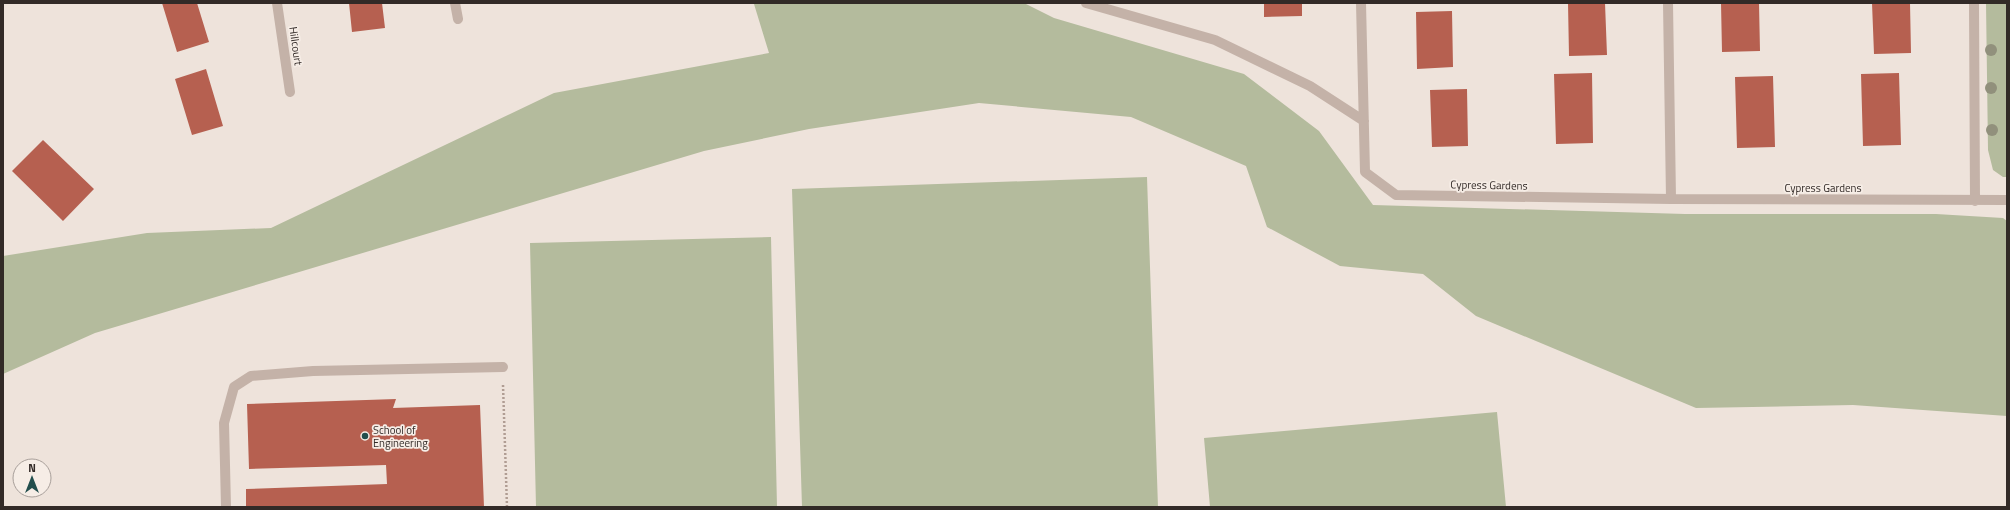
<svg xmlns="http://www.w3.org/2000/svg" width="2010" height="510" viewBox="0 0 2010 510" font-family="'Titillium Web',sans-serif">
  <rect width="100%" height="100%" fill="#eee3db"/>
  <path fill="#b4bb9d" d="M758,3h266l30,15 190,56 75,57 54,74 312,9h251l67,4 4,3v195l-154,-11 -157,3 -220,-92 -53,-42 -83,-8 -73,-39 -21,-61 -115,-49 -152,-14 -170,26 -105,22 -609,182 -92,41v-118l144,-23 124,-5 283,-135 215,-40 -15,-49z
    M1986,3h21v174h-4l-10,-7 -5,-20z
    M1147,177l11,330h-356l-10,-318z
    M771,237l6,270h-241l-6,-264z
    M1497,412l9,95h-296l-6,-69z"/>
  <path fill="#b66050" d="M162,3h35l12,39 -32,10z
    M349,3h33l3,25 -33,4z
    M1264,3h38v13l-38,1z
    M1568,3h37l2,52 -38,1z
    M1721,3h38l1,48 -38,1z
    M1872,3h38l1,50 -37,1z
    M1452,11l1,56 -36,2 -1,-57z
    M206,69l17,57 -31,9 -17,-56z
    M1592,73l1,70 -37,1 -2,-70z
    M1899,73l2,72 -38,1 -2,-72z
    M1773,76l2,71 -38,1 -2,-71z
    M1467,89l1,57 -36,1 -2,-57z
    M43,140l51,49 -31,32 -51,-50z
    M396,399l-3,9 87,-3 4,102h-238v-18l141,-5 -1,-19 -137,4 -2,-65z"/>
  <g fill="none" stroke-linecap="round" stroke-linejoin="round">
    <path stroke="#b09d93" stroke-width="2.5" stroke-dasharray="2 2" stroke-linecap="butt" d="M503,385l4,122"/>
    <path stroke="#c4b2a8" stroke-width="10" d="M226,507l-2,-84 10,-36 17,-11 62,-5 190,-4"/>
    <path stroke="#c4b2a8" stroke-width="10" d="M277,3l13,89
      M455,3l3,16
      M1086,3l129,37 95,46 54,35
      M1361,3l4,169 31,23 275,4 336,1
      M1668,3l3,196
      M1974,3l1,198"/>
  </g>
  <g fill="#91907c">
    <circle cx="1991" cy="50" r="6"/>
    <circle cx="1991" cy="88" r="6"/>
    <circle cx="1992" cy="130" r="6"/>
  </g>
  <circle fill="#224e4d" stroke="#f6ede6" stroke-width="1.5" cx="365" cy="436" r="4"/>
  <g text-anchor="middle" stroke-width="3.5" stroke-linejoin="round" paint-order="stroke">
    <g font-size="11" fill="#322a27" stroke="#f6ede6">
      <text transform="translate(296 46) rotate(82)" y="4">Hillcourt</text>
      <text transform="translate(1489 185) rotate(1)" y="4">Cypress Gardens</text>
      <text x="1823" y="192">Cypress Gardens</text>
    </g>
    <g font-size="11" fill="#322a27" stroke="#f6ede6" text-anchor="start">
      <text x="373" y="434">School of<tspan x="373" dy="13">Engineering</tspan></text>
    </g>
  </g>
  <rect width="2010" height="510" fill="none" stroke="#322a27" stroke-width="8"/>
  <g transform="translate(32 478)"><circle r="19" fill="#f6ede6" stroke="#a89f9a"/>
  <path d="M0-3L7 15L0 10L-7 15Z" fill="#224e4d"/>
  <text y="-6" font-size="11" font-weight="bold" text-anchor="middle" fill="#322a27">N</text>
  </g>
</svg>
